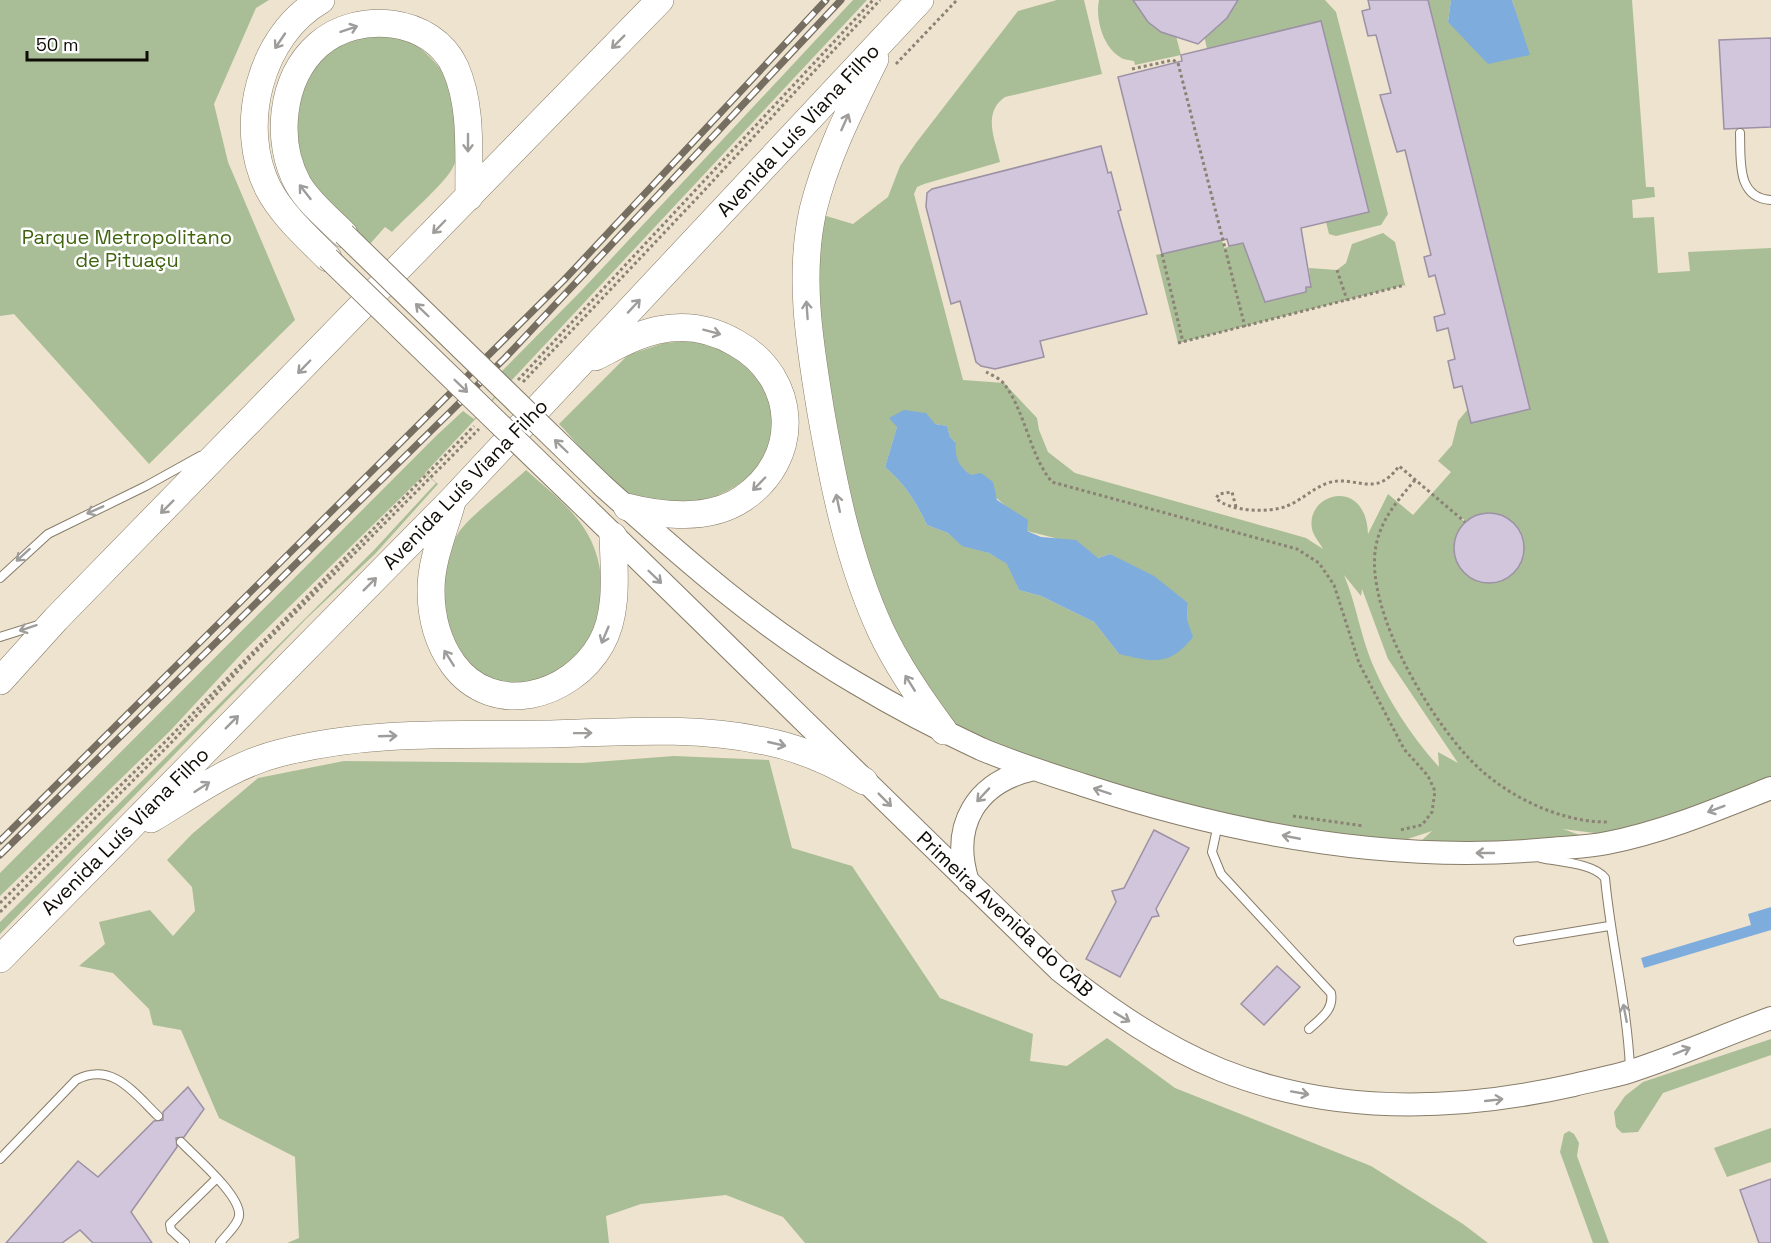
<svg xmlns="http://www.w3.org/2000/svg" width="1771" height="1243" viewBox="0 0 1771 1243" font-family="'Space Grotesk',sans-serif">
  <rect width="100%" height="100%" fill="#eee3ce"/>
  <path fill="#a9be97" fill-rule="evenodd" d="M0,0h269l-13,8 -42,96 14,58 67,158 -146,144 -135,-150 -14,2z
    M853,0h14l-442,473 13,11 -63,70 -68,64 -307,316v-12l374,-372 62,-67 -11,-9 -181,177 -74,80 -170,165v-23l437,-438 26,-24 11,8 35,-38 -8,-9 81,-82z
    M1057,0h27l18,74 -97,23c-23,16 -10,42 -5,65l-76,22 -7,3 -3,7 49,186 41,3 33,35 2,12 9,22 27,21 231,65 17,11c-3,-6 -9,-12 -11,-20 -7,-36 54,-53 56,5l20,-40 25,21 38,-43 -13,-11 14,-16 6,-24 10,-12 4,14 58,-14 -102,-409h23l-3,22 81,33 -17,-55h120l14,187h8l1,10 -23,3 1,18 21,-1 4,56 32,-2 -2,-19 83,-4v540l-161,47 -47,-6 42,15 -195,7 22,-20 -55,18 -61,-8 -334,-92 -70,-62 -83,-230 -16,-245 40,12 35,-27 12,-31 16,-23 102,-132zM935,424l12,2 3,11 6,6 -1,15 5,8 48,42 19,23 28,7 43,20 12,-4 78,49 -1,17 -68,34 -25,-32 -53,-26 -22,-6 -11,-26 -19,-11 -27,-8 -14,-12 -21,-8c-11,-23 -22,-41 -42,-58l12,-40zM1485,513c62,4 41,85 -9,67 -8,-3 -16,-11 -19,-19 -6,-15 -1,-27 8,-39l-9,-8 10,7zM1344,575l17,21 1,-7 26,70 70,104 -20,-11 1,15c-27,-30 -51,-66 -67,-104 -12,-29 -16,-60 -28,-88z
    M1099,0h37c6,20 21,30 40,36l5,19 -46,10 -1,-4c-4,-1 -11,-1 -14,-4 -17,-10 -25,-39 -21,-57z
    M1237,0h88l11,12 52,202 -7,11 -45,11 -7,-2 -3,-12 43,-11 -48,-190 -114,28 -3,-14 23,-17z
    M399,34c41,24 60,52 60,100 0,10 -1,26 -7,35 -9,16 -46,48 -60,63l-7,-5 -15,17c-50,-41 -101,-94 -66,-164 7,-14 16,-30 31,-39 11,-6 50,-5 64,-7z
    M1383,233l12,9 10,43 -227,58 -22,-88 66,-15 2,8 19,-5 22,59 41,-10v-5h5l-2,-19 28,2 9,-7 6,-19z
    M697,340c21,5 32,13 48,26 6,4 17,10 21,17 36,73 -41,131 -109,119 -7,-2 -16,-2 -22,-5 -29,-17 -53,-49 -76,-73l69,-69 36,-12z
    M526,470c20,18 43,35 58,58 41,62 8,166 -77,154 -15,-2 -29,-6 -41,-18 -7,-8 -11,-23 -15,-33 -4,-7 -11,-17 -11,-25 -1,-23 5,-54 19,-74 13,-18 49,-45 67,-62z
    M674,756l95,4 23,88 60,18 88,132 93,36 -3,27 37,5 40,-28 68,50 196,78 92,58 25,19h-683l-22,-26 -57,-22 -85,9 -35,12 3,27h-322l12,-5 -4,-81 -76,-39 -38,-88 -28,-5 -4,-16 -36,-36 -34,-7 26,-22 -6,-22 51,-12 23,26 22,-25 -3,-24 -25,-27 25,-26 66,-56 86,-17 238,2z
    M1771,1039v16l-108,38 -25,39 -16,1 -6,-6 -2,-15 11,-16 18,-14z
    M1771,1128v34l-44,15 -13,-29z
    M1569,1131l5,3 5,9 -2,13 32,87h-16l-33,-91 4,-18z"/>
  <path fill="#7eacdc" d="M1451,0h61l18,55 -42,9 -40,-42z
    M904,410l22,3 9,11 12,2 3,11 6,6c-1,16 2,22 15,32l10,-2 12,9 4,18 31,20 -1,11 14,6 35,3 22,18 12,-4 44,22 34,27 -1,17 6,17c-24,30 -40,25 -74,17l-25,-32 -53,-26 -22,-6 -12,-26 -18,-11 -27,-7 -14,-13 -21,-8c-11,-23 -22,-41 -42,-58l12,-40 -8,-9z
    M1771,907v23l-127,38 -3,-10 110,-33 -3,-11z"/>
  <path fill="#d1c6db" stroke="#9c91a5" stroke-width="1.5" d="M1133,0h105l-11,18 -29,26 -37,-12 -13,-10z
    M1368,0h60l102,409 -59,14 -9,-37 -8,2 -6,-27 7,-2 -7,-31 -11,3 -3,-14 11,-3 -10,-39 -6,2 -5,-20 7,-2 -26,-105 -8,2 -17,-57 11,-2 -15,-58 -8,1 -6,-25 8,-2z
    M1321,21l48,191 -68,16 10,59h-5v5l-41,10 -22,-59 -14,3 -2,-7 -65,15 -44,-177 64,-16 -1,-6z
    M1771,38v89l-47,2 -5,-89z
    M1101,146l7,27 3,-1 10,38 -3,1 29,103 -107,27 4,16 -49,12 -14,-3 -5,-4 -16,-61 -9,3 -25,-97 1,-14 5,-4z
    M1454 548a35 35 0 1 1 70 0a35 35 0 1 1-70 0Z
    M1154,830l35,18 -33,61 3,7 -7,1 -32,60 -34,-18 30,-57 -4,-11 12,-3z
    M1277,966l23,21 -36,38 -23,-21z
    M188,1087l16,22 -20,28 -8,1 1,9 -46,65 21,31h-59l-13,-13 -18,13h-56l72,-82 20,16 56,-56 9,-1v-8z
    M1771,1179v64h-12l-19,-53z"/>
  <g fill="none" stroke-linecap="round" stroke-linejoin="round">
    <g stroke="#867c69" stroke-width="10">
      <path id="service" d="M1740,133c1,27 -4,65 31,67
        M0,578l48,-44 98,-48 54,-30
        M0,637l38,-12
        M1218,824l-6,28 9,22 110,119c3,17 -10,25 -22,36
        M1541,858c18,4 52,5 64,20 6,64 22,126 25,190
        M1518,941l91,-15
        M181,1142c13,14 61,54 58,74 -1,9 -14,20 -19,27
        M0,1159l76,-79c36,-19 58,13 82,36
        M185,1243l-14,-13 -1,-6 46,-45"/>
    </g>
    <g stroke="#867c69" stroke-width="24">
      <path id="secondary" d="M603,486c80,72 160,143 253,197 40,24 82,46 125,66 33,14 68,25 102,36 149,49 310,79 467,64 19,-2 39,-2 57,-6 57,-11 111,-34 164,-55
        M586,508l473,462c50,39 103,76 162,100 112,45 237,41 353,15 18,-5 39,-8 57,-14 47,-15 93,-36 140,-53
        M968,882c-18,-57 8,-100 66,-113"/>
    </g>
    <g stroke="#867c69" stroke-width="28">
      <path id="trunk" d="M321,0c-61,35 -84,126 -53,188 14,27 39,49 60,70
        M875,59c-24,49 -49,98 -62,151 -15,67 -3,136 8,203 13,74 28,149 60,218 17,36 39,68 63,100
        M344,234c-15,-15 -35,-31 -46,-50 -23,-42 -18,-105 20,-139 39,-35 114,-28 137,22 18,40 13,88 14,130
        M595,357c20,-10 40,-22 63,-27 28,-6 54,-1 78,13 63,35 66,117 6,156 -33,22 -80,17 -115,8
        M452,502c-8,29 -21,58 -21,88 0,26 7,53 22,74 40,55 118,33 148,-20 18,-31 13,-74 12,-108
        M0,681l56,-62 604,-619
        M151,819c42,-25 81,-54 129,-66 88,-23 180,-18 271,-19 70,-2 143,-8 213,7 37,7 68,21 100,40
        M0,959l453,-460 467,-499"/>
    </g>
    <path stroke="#8a8274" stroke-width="3" stroke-dasharray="3 3" stroke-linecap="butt" d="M896,64l61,-64
      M1132,69l41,-9 5,3 67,264
      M1162,254l21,88
      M1337,270l10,30
      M1178,343l227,-58
      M986,372c6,3 15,7 19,13 21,29 25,71 47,97l245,67 22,14 15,22 25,78 45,86 24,27 7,15 -3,21 -10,13 -22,5
      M518,380l355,-380
      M523,382l176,-186 181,-196
      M1415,480c-17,20 -34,39 -39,66 -13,64 59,184 106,225 33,29 81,51 125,51
      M1236,507l-4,-15 -13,2 -3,4c13,14 54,15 71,8 15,-6 26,-18 41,-23 27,-9 47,17 71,-17l66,56
      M1293,816l71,10
      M0,903l166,-162 308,-315
      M0,912l170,-168 82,-88 227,-227"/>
    <use href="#service" stroke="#fff" stroke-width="8"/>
    <use href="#secondary" stroke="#fff" stroke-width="22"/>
    <use href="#trunk" stroke="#fff" stroke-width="27"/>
    <g stroke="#756e61" stroke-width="7">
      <path id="rail" d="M0,841l564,-561 262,-280
        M0,855l505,-497 336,-358"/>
    </g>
    <use href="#rail" stroke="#fff" stroke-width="4.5" stroke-dasharray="14" stroke-linecap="butt"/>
    <g stroke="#867c69" stroke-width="24" stroke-linecap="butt">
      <path id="secondary-bridge" d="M344,234l259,252
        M328,258l258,250"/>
    </g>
    <use href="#secondary-bridge" stroke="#fff" stroke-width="22"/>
  </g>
  <defs><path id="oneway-shaft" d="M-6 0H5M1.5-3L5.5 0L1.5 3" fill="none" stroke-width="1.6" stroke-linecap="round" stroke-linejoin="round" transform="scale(1.5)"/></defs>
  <g stroke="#9f9d9b">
    <use href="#oneway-shaft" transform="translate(349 29) rotate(-19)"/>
    <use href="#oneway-shaft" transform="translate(280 41) rotate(124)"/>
    <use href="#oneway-shaft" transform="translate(618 42) rotate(135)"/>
    <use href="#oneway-shaft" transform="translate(845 122) rotate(-66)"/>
    <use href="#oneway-shaft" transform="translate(468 143) rotate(90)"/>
    <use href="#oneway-shaft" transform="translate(305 192) rotate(-128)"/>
    <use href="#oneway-shaft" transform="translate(439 227) rotate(134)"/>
    <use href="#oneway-shaft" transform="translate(634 306) rotate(-47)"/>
    <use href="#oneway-shaft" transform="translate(422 310) rotate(-136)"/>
    <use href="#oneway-shaft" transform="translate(807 310) rotate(-94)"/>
    <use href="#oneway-shaft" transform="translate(712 332) rotate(15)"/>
    <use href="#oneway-shaft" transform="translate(304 367) rotate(134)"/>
    <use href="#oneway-shaft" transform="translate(461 386) rotate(44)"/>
    <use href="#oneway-shaft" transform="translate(561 446) rotate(-136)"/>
    <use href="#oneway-shaft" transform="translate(759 484) rotate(134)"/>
    <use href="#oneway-shaft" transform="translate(838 503) rotate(-102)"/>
    <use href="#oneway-shaft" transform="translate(167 507) rotate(135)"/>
    <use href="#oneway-shaft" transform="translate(95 510) rotate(156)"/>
    <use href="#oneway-shaft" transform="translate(23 555) rotate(138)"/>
    <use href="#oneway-shaft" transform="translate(655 577) rotate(44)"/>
    <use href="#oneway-shaft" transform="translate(370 584) rotate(-45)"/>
    <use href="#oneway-shaft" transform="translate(28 628) rotate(162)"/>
    <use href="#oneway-shaft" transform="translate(605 635) rotate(113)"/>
    <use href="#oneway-shaft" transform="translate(449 658) rotate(-122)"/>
    <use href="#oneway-shaft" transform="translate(910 683) rotate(-122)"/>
    <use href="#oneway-shaft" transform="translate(232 722) rotate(-45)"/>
    <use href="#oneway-shaft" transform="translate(583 733) rotate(-1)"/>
    <use href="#oneway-shaft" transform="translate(388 736) rotate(-2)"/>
    <use href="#oneway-shaft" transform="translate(777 744) rotate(13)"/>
    <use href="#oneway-shaft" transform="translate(202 787) rotate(-33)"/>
    <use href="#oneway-shaft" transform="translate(1102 791) rotate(-162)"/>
    <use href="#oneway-shaft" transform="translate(983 795) rotate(133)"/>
    <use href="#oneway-shaft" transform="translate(885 800) rotate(45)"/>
    <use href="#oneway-shaft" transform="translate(1716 809) rotate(159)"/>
    <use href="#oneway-shaft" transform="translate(1291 837) rotate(-169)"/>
    <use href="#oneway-shaft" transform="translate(1485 853) rotate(180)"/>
    <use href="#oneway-shaft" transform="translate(1625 1013) rotate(-101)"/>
    <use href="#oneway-shaft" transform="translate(1122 1017) rotate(31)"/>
    <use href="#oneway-shaft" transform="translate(1682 1051) rotate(-22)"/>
    <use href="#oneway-shaft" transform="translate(1300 1093) rotate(10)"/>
    <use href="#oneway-shaft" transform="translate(1494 1100) rotate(-6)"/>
  </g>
  <g text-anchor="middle" stroke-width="5" stroke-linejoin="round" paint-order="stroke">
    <g font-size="20" fill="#0f0b05" stroke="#fff">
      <text transform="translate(798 130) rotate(-47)" y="7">Avenida Luís Viana Filho</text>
      <text transform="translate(465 484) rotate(-46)" y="7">Avenida Luís Viana Filho</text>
      <text transform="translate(125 831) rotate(-45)" y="7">Avenida Luís Viana Filho</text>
      <text transform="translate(1005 914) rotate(43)" y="7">Primeira Avenida do CAB</text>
    </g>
    <g font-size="20" fill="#3f630f" stroke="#fff">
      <text x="127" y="244">Parque Metropolitano<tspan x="127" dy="23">de Pituaçu</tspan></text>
    </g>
  </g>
  <path d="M27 51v9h120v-9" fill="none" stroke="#0f0b05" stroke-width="3"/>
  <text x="36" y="51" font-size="18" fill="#0f0b05" stroke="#ffffff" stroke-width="4.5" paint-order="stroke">50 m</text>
</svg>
